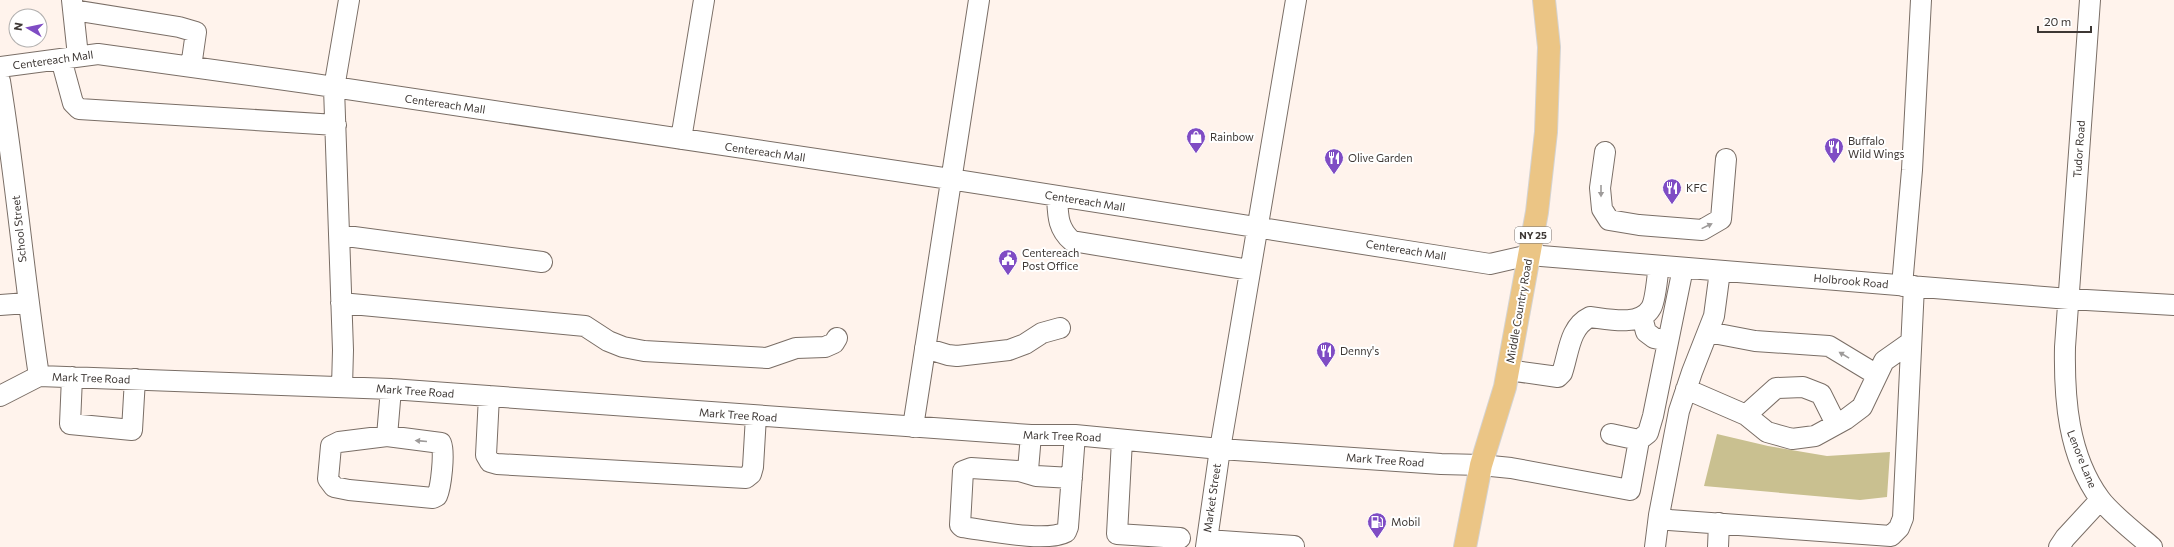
<svg xmlns="http://www.w3.org/2000/svg" width="2174" height="547" viewBox="0 0 2174 547" font-family="Commissioner,sans-serif">
  <rect width="100%" height="100%" fill="#fff3ec"/>
  <path fill="#c9c090" d="M1717,434l51,12 59,10 63,-4 -3,45 -27,3 -156,-14z"/>
  <g fill="none" stroke-linecap="round" stroke-linejoin="round">
    <g stroke="#7a6e66" stroke-width="22">
      <path id="minor" d="M72,0l6,56
        M2090,0l-25,347c-1,52 3,108 35,152 10,14 38,36 52,48
        M73,10l106,17 17,5 -5,35
        M61,59l12,44 6,6 257,16
        M0,67l98,-13 209,29 643,96 540,85 39,-9 540,44 105,6
        M0,81c16,98 24,197 39,295
        M681,139l23,-139
        M1605,152l-5,36 2,21 7,11 30,5 63,5 19,-11 5,-60
        M1057,196c1,18 0,32 15,45l178,29
        M339,235l203,27
        M1720,271l-6,45 -22,56 -13,39 -20,104 10,5 222,16 8,-8 4,-10 11,-232
        M1902,286l10,-116 9,-170
        M341,303l244,23 23,15 15,6 21,4 123,7 29,-10 29,-1 9,-4 3,-5
        M0,305l27,-2
        M1642,317l4,15 8,6 14,3
        M1708,332l47,9 74,5 48,29
        M925,348l23,7 9,1 52,-6 16,-6 17,-11 18,-5
        M1508,370l50,7 4,-4c7,-20 7,-46 28,-56 18,2 50,10 61,-9 5,-8 6,-32 8,-42
        M72,377l-2,47 62,6 3,-51
        M342,387l1,-37 -9,-262 15,-88
        M1686,389l60,26 21,17 25,7 23,-3 31,-17 16,-12 22,-46 27,-19
        M0,396l39,-20 352,13 640,46h44l145,14 221,15 40,1 30,3 119,22 9,-50 -28,-6
        M489,396l-3,59 4,7 7,2 249,14 5,-4 2,-7 3,-51
        M1746,415l30,-27 27,-1 18,7 15,30
        M913,427l66,-427
        M1031,435l-3,35 -9,1 17,5 36,2
        M387,436l54,7c4,10 0,44 -4,53l-4,2 -84,-8 -15,-3 -6,-8 3,-33 8,-4 48,-6 4,-47
        M1122,440l-5,94 63,4
        M1639,440l9,-7 5,-17 30,-148
        M1019,471l-48,-3 -8,3 -3,54 2,2c24,3 84,16 104,5l2,-5 7,-92
        M1207,540l87,6
        M1206,547l14,-98 76,-449
        M1655,547l4,-32
        M1718,547l1,-24
        M2059,547l6,-9 35,-38"/>
    </g>
    <g stroke="#d4d3d2" stroke-width="24">
      <path id="major" d="M1465,547l16,-82 24,-78 32,-175 9,-80 3,-85 -5,-47"/>
    </g>
    <use href="#minor" stroke="#fff" stroke-width="20"/>
    <use href="#major" stroke="#ebc585" stroke-width="22"/>
  </g>
  <defs><path id="oneway-solid" d="M-6-.8H1V-3.2L6.5 0L1 3.2V.8H-6Z"/></defs>
  <g fill="#9e9b9a">
    <use href="#oneway-solid" transform="translate(1601 191) rotate(90)"/>
    <use href="#oneway-solid" transform="translate(1707 226) rotate(-26)"/>
    <use href="#oneway-solid" transform="translate(1844 355) rotate(-149)"/>
    <use href="#oneway-solid" transform="translate(421 441) rotate(-175)"/>
  </g>
  <defs>
    <g id="shop-pin" transform="scale(1)"><path d="M0 17L-7.5 6A9.5 9.5 0 1 1 7.5 6Z" fill="#7f4cc4" stroke="#fff"/><path d="M-5-2.5h2.3a2.7 3.5 0 0 1 5.4 0H5L5.5 6h-11ZM-1.5-2.5h3a1.5 2.3 0 0 0-3 0Z" fill="#fff"/></g>
    <g id="restaurant-pin" transform="scale(1)"><path d="M0 17L-7.5 6A9.5 9.5 0 1 1 7.5 6Z" fill="#7f4cc4" stroke="#fff"/><path d="M-5-6h1v4h1v-4h1v4h1v-4h1v5L-1.5 .5V6h-2V.5L-5-1ZM5-6V6H3V1.5H1.5Q1.5-4 5-6Z" fill="#fff"/></g>
    <g id="civic-pin" transform="scale(1)"><path d="M0 17L-7.5 6A9.5 9.5 0 1 1 7.5 6Z" fill="#7f4cc4" stroke="#fff"/><path d="M-.6-6.5H3V-4.5H.6V-3L4-1V1h2V6H-6V1h2V-1L-.6-3ZM-1.2 2.5V6h2.4V2.5Z" fill="#fff"/></g>
    <g id="fuel-pin" transform="scale(1)"><path d="M0 17L-7.5 6A9.5 9.5 0 1 1 7.5 6Z" fill="#7f4cc4" stroke="#fff"/><path d="M-5.5-6h7V0h2V4h1.3V-2.5L3-4.5l.8-.8L6-3V5H2.5V1h-1V6h-7ZM-4.2-4.7v3.2H.2V-4.7Z" fill="#fff"/></g>
  </defs>
  <g fill-rule="evenodd">
    <use href="#shop-pin" x="1196" y="137"/>
    <use href="#restaurant-pin" x="1834" y="147"/>
    <use href="#restaurant-pin" x="1334" y="158"/>
    <use href="#restaurant-pin" x="1672" y="188"/>
    <use href="#civic-pin" x="1008" y="259"/>
    <use href="#restaurant-pin" x="1326" y="351"/>
    <use href="#fuel-pin" x="1377" y="522"/>
  </g>
  <g text-anchor="middle" stroke-width="4" stroke-linejoin="round" paint-order="stroke">
    <rect fill="#fff" stroke="#777371" stroke-width="1" x="1515" y="227" width="36" height="16" rx="3"/>
    <g font-size="10" font-weight="bold" fill="#3d3734">
      <text x="1533" y="239">NY 25</text>
    </g>
    <g font-size="11" fill="#3d3734" stroke="#fff">
      <text transform="translate(53 60) rotate(-8)" y="4">Centereach Mall</text>
      <text transform="translate(445 104) rotate(8)" y="4">Centereach Mall</text>
      <text transform="translate(2079 149) rotate(-86)" y="4">Tudor Road</text>
      <text transform="translate(765 152) rotate(8)" y="4">Centereach Mall</text>
      <text transform="translate(1085 201) rotate(9)" y="4">Centereach Mall</text>
      <text transform="translate(19 229) rotate(-96)" y="4">School Street</text>
      <text transform="translate(1406 250) rotate(9)" y="4">Centereach Mall</text>
      <text transform="translate(1851 281) rotate(5)" y="4">Holbrook Road</text>
      <text transform="translate(1519 311) rotate(-80)" y="4">Middle Country Road</text>
      <text transform="translate(91 378) rotate(2)" y="4">Mark Tree Road</text>
      <text transform="translate(415 391) rotate(4)" y="4">Mark Tree Road</text>
      <text transform="translate(738 415) rotate(4)" y="4">Mark Tree Road</text>
      <text transform="translate(1062 436) rotate(2)" y="4">Mark Tree Road</text>
      <text transform="translate(2082 459) rotate(68)" y="4">Lenore Lane</text>
      <text transform="translate(1385 460) rotate(4)" y="4">Mark Tree Road</text>
      <text transform="translate(1212 498) rotate(-82)" y="4">Market Street</text>
    </g>
    <g font-size="11" fill="#3d3734" stroke="#fff" text-anchor="start">
      <text x="1210" y="141">Rainbow</text>
      <text x="1848" y="145">Buffalo<tspan x="1848" dy="13">Wild Wings</tspan></text>
      <text x="1348" y="162">Olive Garden</text>
      <text x="1686" y="192">KFC</text>
      <text x="1022" y="257">Centereach<tspan x="1022" dy="13">Post Office</tspan></text>
      <text x="1340" y="355">Denny's</text>
      <text x="1391" y="526">Mobil</text>
    </g>
  </g>
  <g transform="translate(28 28) rotate(279)"><circle r="19" fill="#ffffff" stroke="#b1afae"/>
  <path d="M0-3L7 15L0 10L-7 15Z" fill="#7f4cc4"/>
  <text y="-6" font-size="11" font-weight="bold" text-anchor="middle" fill="#3d3734">N</text>
  </g>
  <path d="M2038 26v6h53v-6" fill="none" stroke="#3d3734" stroke-width="2"/>
  <text x="2044" y="26" font-size="12" fill="#3d3734" stroke="#ffffff" stroke-width="3" paint-order="stroke">20 m</text>
</svg>
